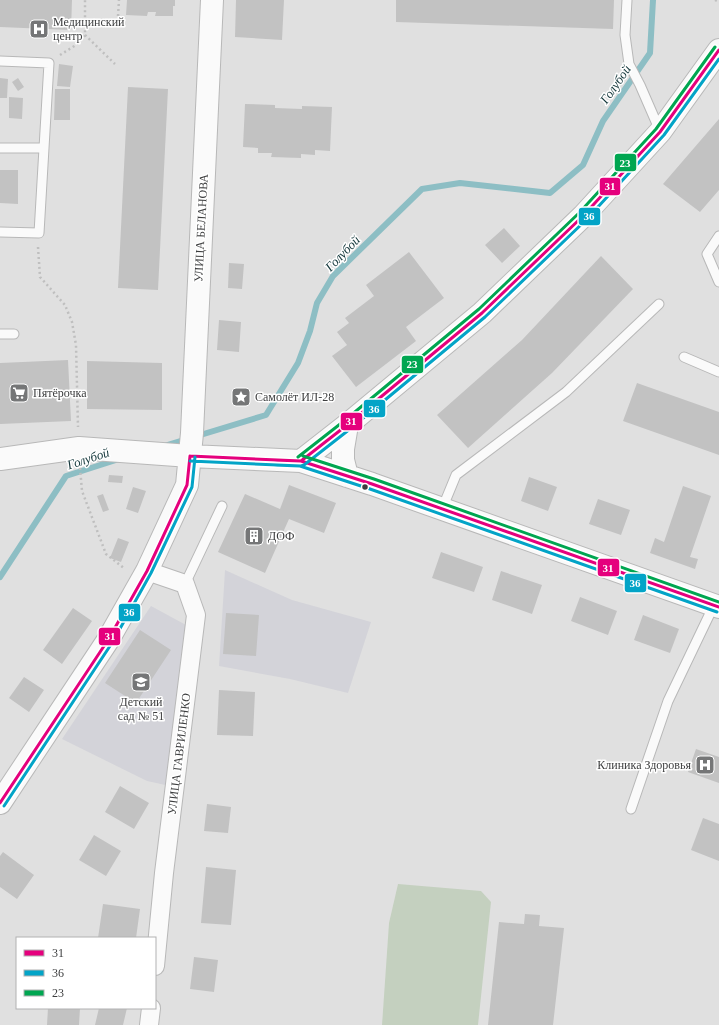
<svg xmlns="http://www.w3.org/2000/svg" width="719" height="1025" viewBox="0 0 719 1025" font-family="Georgia,serif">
  <rect width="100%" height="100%" fill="#e0e0e0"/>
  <path fill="#d3d3d9" d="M225,570l67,30 79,22 -23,71 -58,-14 -71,-13z
    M151,606l35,19 -16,161 -23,-5 -85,-42z"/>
  <path fill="#c4d0bf" d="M398,884l83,7 10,11 -13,123h-96l7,-102z"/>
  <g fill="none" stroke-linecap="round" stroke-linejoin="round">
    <path stroke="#8dbec4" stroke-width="6" d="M164,446l102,-31 32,-52 12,-32 7,-28 16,-27 89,-87 38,-6 90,10 33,-28 20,-44 47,-68 3,-53
      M0,577l66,-101 53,-17"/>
  </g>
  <path fill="#c2c2c2" d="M0,0h72l-1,30 -71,-3z
    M127,0h48v6h-2v10h-18l1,-4h-8l-1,4 -21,-1z
    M236,0h48l-2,40 -47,-3z
    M396,0h218l-1,29 -217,-7z
    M59,64l14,2 -3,21 -13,-1z
    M0,78l8,1 -1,19h-7z
    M18,78l6,9 -6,4 -6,-9z
    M128,87l40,2 -10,201 -40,-2z
    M55,89h15v31h-16z
    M9,97l14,1 -1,21 -13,-1z
    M245,104l30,1v3l27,1v-3l30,1 -2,44 -15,-1v5l-14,-1v4l-30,-1 1,-4h-14v-5l-15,-1z
    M719,119v71l-19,22 -37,-28z
    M0,170h18v34l-18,-1z
    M504,228l16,18 -18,17 -17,-18z
    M409,252l35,46 -38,29 10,14 -60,46 -24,-31 15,-11 -10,-13 12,-9 -4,-5 29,-22 -8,-11z
    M601,256l32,33 -81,84 -84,75 -31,-33 85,-75z
    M229,263l15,1 -2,25 -14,-1z
    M219,320l22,2 -2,30 -22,-2z
    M68,360l3,61 -71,3v-61z
    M87,361l75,2v47l-75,-1z
    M637,383l82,29v43l-96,-34z
    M109,475l14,1 -1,7 -14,-1z
    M529,477l28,10 -9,24 -27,-10z
    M289,485l47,18 -12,30 -35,-14 -24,54 -47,-21 27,-58 35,15z
    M683,486l28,10 -21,61 8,2 -3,10 -45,-16 5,-15 9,4z
    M133,487l13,4 -8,22 -12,-4z
    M103,494l6,16 -6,2 -6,-16z
    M598,499l32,11 -9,25 -32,-11z
    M118,538l11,4 -8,20 -11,-4z
    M441,552l42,15 -9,25 -42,-14z
    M501,571l41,14 -10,29 -40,-14z
    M580,597l37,14 -9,24 -37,-14z
    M73,608l19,13 -30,43 -19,-14z
    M226,613l33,2 -3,41 -33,-2z
    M643,615l36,14 -9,24 -36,-13z
    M140,630l31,20 -35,53 -31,-20z
    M24,677l20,13 -15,22 -20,-14z
    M219,690l36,2 -2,44 -36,-1z
    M696,749l23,8v26l-31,-11z
    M120,786l29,17 -15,26 -29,-17z
    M207,804l24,3 -3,26 -24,-2z
    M703,818l16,6v37l-28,-11z
    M94,835l27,16 -15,25 -27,-16z
    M3,852l31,23 -17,24 -17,-12v-31z
    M206,867l30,3 -5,55 -30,-2z
    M103,904l37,5 -4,29h-38z
    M525,914l15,1 -1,11 25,2 -11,97h-65l11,-103 25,2z
    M194,957l24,3 -4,32 -24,-3z
    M48,1008h32l-1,17h-32z
    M99,1008h28l-4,17h-28z"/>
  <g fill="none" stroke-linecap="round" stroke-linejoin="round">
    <g stroke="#b8b8b8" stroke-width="11">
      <path id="lane" d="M627,0l-2,35 4,29 11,21 20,46
        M0,61l49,2 -10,170 -39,-1
        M0,148h44
        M719,236l-12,18 12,28
        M0,334h14
        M684,357l35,15
        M442,509l14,-34 110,-83 93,-88
        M185,584l37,-78
        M631,809l37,-108 46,-96"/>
    </g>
    <g stroke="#b8b8b8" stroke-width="20">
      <path id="street" d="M147,571l38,13 11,31 -32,258 -9,93
        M149,1025l2,-17"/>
    </g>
    <g stroke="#b8b8b8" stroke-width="24">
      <path id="secondary" d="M0,459l79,-11 111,8 111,5 71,23 347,123
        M301,461l46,-36 135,-112 101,-97 77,-84 59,-82
        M347,476l-4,-16v-11l4,-24
        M0,803l108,-163 39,-69 40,-86 5,-52 20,-433"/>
    </g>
    <path stroke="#bfbfbf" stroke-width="2.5" stroke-dasharray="2 3" stroke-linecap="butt" d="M715,0l4,2
      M118,16l1,-16
      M85,35l30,29
      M60,55l16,-10 9,-10v-35
      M38,247l2,30 25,28 7,17 4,23 2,82
      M80,468l2,23 24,63 19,15"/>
    <use href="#lane" stroke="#fafafa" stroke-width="9"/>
    <use href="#street" stroke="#fafafa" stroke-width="18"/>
    <use href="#secondary" stroke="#fafafa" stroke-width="22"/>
    <g stroke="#fff" stroke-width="6">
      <path id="bus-1" d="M190,456l111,5 46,-36 135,-112 101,-97 77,-84 59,-82
        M274,460l27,1 71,23 347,123
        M0,803l108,-163 39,-69 40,-86 3,-29"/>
    </g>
    <g stroke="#fff" stroke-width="6">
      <path id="bus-2" d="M190,461l111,5 3,-1 46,-36 135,-112 101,-97 78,-85 55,-76
        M274,465l26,1 70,23 347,123
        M4,806l108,-163 39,-70 41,-86 3,-30"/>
    </g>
    <g stroke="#fff" stroke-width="6">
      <path id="bus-3" d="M303,456l71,23 345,123
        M298,457l46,-36 135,-112 100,-96 77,-84 59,-82"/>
    </g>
    <use href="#bus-1" stroke="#e5007d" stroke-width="3"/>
    <use href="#bus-2" stroke="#03a4c7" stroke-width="3"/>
    <use href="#bus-3" stroke="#00a651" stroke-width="3"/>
  </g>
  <defs>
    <g id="hospital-square" transform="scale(1)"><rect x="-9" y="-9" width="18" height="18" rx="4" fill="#757677" stroke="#fff"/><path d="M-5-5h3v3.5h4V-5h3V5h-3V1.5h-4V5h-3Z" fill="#fff"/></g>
    <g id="supermarket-square" transform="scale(1)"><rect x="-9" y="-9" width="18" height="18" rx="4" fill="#757677" stroke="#fff"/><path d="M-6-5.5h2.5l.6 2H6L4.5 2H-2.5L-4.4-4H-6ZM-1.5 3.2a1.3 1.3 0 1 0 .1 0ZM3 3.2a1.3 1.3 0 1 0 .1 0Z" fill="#fff"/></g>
    <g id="sight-square" transform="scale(1)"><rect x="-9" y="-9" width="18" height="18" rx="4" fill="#757677" stroke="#fff"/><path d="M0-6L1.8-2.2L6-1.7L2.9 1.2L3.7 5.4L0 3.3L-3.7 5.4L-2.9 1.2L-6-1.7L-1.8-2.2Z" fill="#fff"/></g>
    <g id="building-square" transform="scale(1)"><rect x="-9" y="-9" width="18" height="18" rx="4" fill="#757677" stroke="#fff"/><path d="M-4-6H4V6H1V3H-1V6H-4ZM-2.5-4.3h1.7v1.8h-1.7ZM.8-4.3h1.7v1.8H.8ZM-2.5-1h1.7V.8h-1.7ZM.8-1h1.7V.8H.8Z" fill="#fff"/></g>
    <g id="school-square" transform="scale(1)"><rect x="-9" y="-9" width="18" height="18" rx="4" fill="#757677" stroke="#fff"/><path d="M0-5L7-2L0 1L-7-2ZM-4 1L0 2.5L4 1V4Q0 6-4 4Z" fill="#fff"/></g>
  </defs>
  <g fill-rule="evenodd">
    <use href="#hospital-square" x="39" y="29"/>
    <use href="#supermarket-square" x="19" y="393"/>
    <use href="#sight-square" x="241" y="397"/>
    <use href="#building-square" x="254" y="536"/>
    <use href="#school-square" x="141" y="682"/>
    <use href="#hospital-square" x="705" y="765"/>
  </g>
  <circle fill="#3c3d3e" stroke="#fff" stroke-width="1.5" cx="365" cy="487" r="3.5"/>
  <g text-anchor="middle" stroke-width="3" stroke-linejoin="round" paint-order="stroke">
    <g font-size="12" fill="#3c3d3e" stroke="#fff" text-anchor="start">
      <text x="53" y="26">Медицинский<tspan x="53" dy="14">центр</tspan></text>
      <text x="33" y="397">Пятёрочка</text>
      <text x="255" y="401">Самолёт ИЛ-28</text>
      <text x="268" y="540">ДОФ</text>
      <text x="141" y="706" text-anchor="middle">Детский<tspan x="141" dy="14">сад № 51</tspan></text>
      <text x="691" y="769" text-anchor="end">Клиника Здоровья</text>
    </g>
    <g font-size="12" fill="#3c3d3e" stroke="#fff">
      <text transform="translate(201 228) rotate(-87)" y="4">УЛИЦА БЕЛАНОВА</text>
      <text transform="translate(179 754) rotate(-83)" y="4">УЛИЦА ГАВРИЛЕНКО</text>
    </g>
    <g font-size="13" font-style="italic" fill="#15383c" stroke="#fff">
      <text transform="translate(615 84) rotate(-55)" y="5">Голубой</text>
      <text transform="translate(342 253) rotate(-46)" y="5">Голубой</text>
      <text transform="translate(88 458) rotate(-18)" y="5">Голубой</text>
    </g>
  </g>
  <g stroke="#fff" stroke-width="1.5">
    <rect x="614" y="153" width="23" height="19" rx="4" fill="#00a651"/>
    <rect x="599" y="177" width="22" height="19" rx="4" fill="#e5007d"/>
    <rect x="578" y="207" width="23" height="19" rx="4" fill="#03a4c7"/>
    <rect x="401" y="355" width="23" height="19" rx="4" fill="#00a651"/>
    <rect x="363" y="399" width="23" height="19" rx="4" fill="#03a4c7"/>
    <rect x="340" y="412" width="23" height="19" rx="4" fill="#e5007d"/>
    <rect x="597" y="558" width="23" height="19" rx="4" fill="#e5007d"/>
    <rect x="624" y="573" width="23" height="20" rx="4" fill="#03a4c7"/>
    <rect x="118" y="603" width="23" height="19" rx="4" fill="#03a4c7"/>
    <rect x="98" y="627" width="23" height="19" rx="4" fill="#e5007d"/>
  </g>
  <g font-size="11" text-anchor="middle" font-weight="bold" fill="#fff">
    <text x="625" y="167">23</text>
    <text x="610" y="190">31</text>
    <text x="589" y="220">36</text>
    <text x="412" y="368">23</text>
    <text x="374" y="413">36</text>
    <text x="351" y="425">31</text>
    <text x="608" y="572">31</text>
    <text x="635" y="587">36</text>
    <text x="129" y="616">36</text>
    <text x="110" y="640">31</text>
  </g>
  <rect x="16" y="937" width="140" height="72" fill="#ffffff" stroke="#b1b1b2"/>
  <rect x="24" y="950" width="20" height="6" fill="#e5007d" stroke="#b1b1b2"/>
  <text x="52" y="957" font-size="12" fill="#3c3d3e">31</text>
  <rect x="24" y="970" width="20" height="6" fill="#03a4c7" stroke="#b1b1b2"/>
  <text x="52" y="977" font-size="12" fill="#3c3d3e">36</text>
  <rect x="24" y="990" width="20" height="6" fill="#00a651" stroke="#b1b1b2"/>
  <text x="52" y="997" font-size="12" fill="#3c3d3e">23</text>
</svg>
